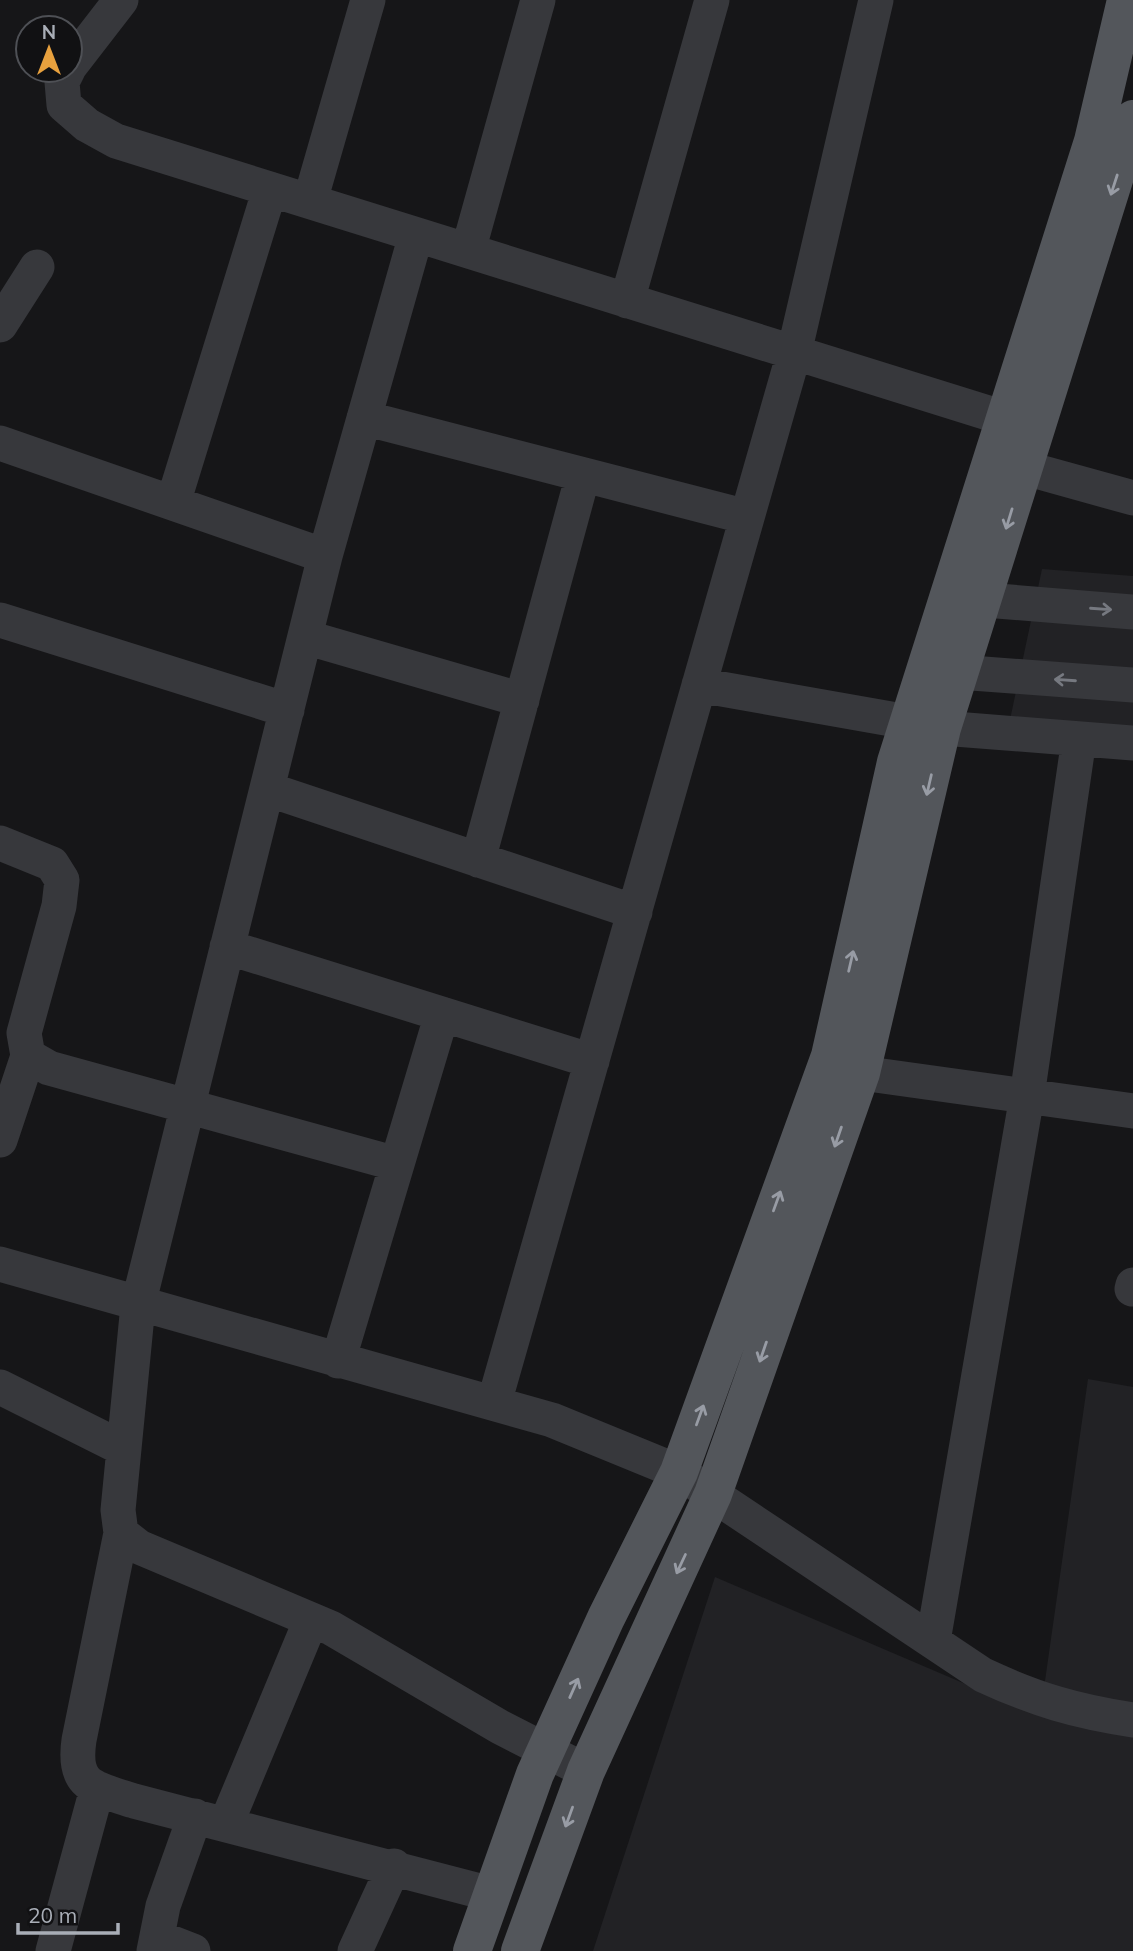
<svg xmlns="http://www.w3.org/2000/svg" width="1133" height="1951" viewBox="0 0 1133 1951" font-family="Mulish,sans-serif">
  <rect width="100%" height="100%" fill="#161618"/>
  <path fill="#222225" d="M1042,569l91,7v162l-125,-9z
    M1088,1379l45,8v564h-540l122,-374 325,139z"/>
  <g fill="none" stroke-linecap="round" stroke-linejoin="round">
    <path stroke="#37383c" stroke-width="35" d="M70,66l51,-66
      M68,70l-6,12 2,23 23,20 29,16 888,277 27,4
      M310,201l58,-201
      M416,235l-91,321 -187,749 -20,205 3,23 18,14 192,81 169,99 86,44
      M468,251l70,-251
      M627,301l85,-301
      M0,325l37,-58
      M364,418l383,99
      M0,443l325,113
      M1025,468l108,30
      M173,503l97,-314
      M955,595l30,5 148,12
      M0,620l287,90
      M305,637l217,63
      M931,670l202,15
      M699,685l243,43 191,15
      M267,789l368,123
      M0,843l52,21 10,16 -3,26 -35,127 4,23 21,12 348,96
      M478,860l105,-385
      M227,947l365,114
      M861,1073l272,38
      M0,1140l28,-84
      M0,1264l552,156 127,52 304,203c54,25 92,36 150,45
      M1132,1289l1,-4
      M338,1361l104,-347
      M0,1387l124,62
      M494,1403l300,-1050 82,-353
      M121,1533l-42,207c-7,48 16,48 55,61l357,93
      M933,1641l94,-545 52,-357
      M226,1824l85,-204
      M157,1937l36,14
      M53,1951l44,-162
      M154,1951l9,-45 32,-90
      M355,1951l39,-85"/>
    <path stroke="#53565b" stroke-width="38" d="M472,1951l63,-177 71,-156 73,-146 151,-416 66,-294 197,-621 33,-141
      M520,1951l66,-180 127,-277 148,-421 81,-345 191,-609"/>
  </g>
  <defs><path id="oneway-shaft" d="M-6 0H5M1.5-3L5.5 0L1.5 3" fill="none" stroke-width="1.6" stroke-linecap="round" stroke-linejoin="round" transform="scale(1.75)"/></defs>
  <g stroke="#989ca5">
    <use href="#oneway-shaft" transform="translate(1114 185) rotate(108)"/>
    <use href="#oneway-shaft" transform="translate(1009 519) rotate(107)"/>
    <use href="#oneway-shaft" transform="translate(929 785) rotate(103)"/>
    <use href="#oneway-shaft" transform="translate(851 961) rotate(-77)"/>
    <use href="#oneway-shaft" transform="translate(838 1137) rotate(109)"/>
    <use href="#oneway-shaft" transform="translate(777 1201) rotate(-70)"/>
    <use href="#oneway-shaft" transform="translate(763 1352) rotate(109)"/>
    <use href="#oneway-shaft" transform="translate(700 1415) rotate(-70)"/>
    <use href="#oneway-shaft" transform="translate(681 1564) rotate(115)"/>
    <use href="#oneway-shaft" transform="translate(574 1688) rotate(-66)"/>
    <use href="#oneway-shaft" transform="translate(569 1817) rotate(110)"/>
  </g>
  <g stroke="#767980">
    <use href="#oneway-shaft" transform="translate(1101 609) rotate(4)"/>
    <use href="#oneway-shaft" transform="translate(1065 680) rotate(-176)"/>
  </g>
  <g transform="translate(49 49)"><circle r="33" fill="#111113" stroke="#4e5055" stroke-width="2"/>
  <path d="M0-5L12 26L0 18L-12 26Z" fill="#e8a13e"/>
  <text y="-10" font-size="19" font-weight="bold" text-anchor="middle" fill="#a9aeb7">N</text>
  </g>
  <path d="M18 1923v10h100v-10" fill="none" stroke="#a9aeb7" stroke-width="3.5"/>
  <text x="28" y="1923" font-size="21" fill="#a9aeb7" stroke="#111113" stroke-width="5" paint-order="stroke">20 m</text>
</svg>
